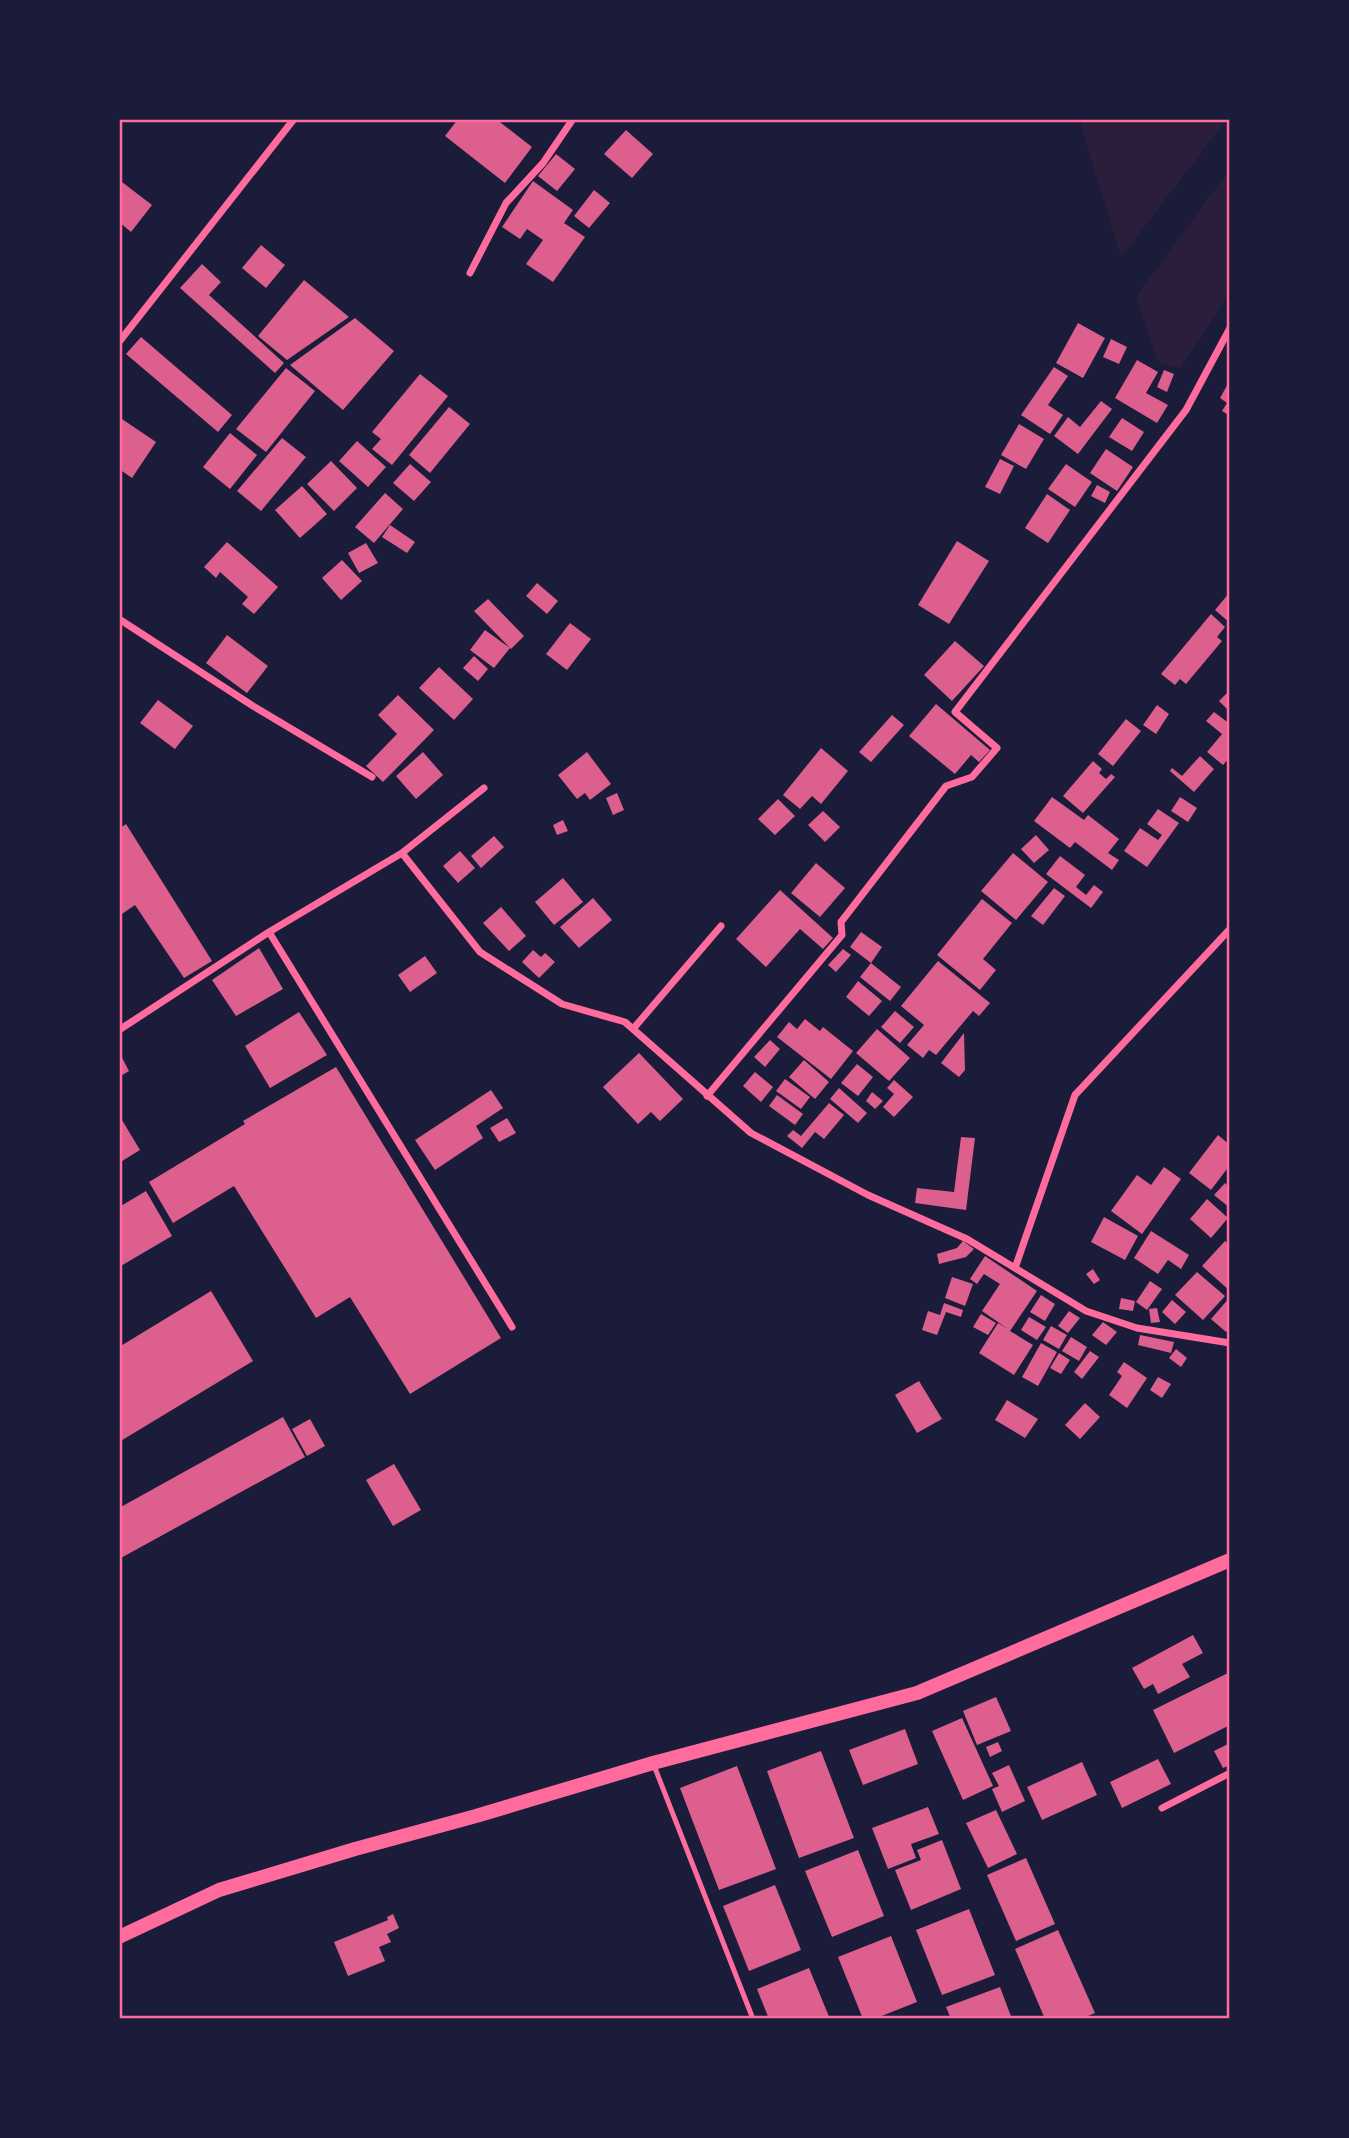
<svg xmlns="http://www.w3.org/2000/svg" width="1349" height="2138" viewBox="0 0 1349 2138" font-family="Figtree,sans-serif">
  <rect width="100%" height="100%" fill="#1b1b3a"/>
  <path fill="#2a1e3b" d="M1079,119h151l-6,4 -103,134z
    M1230,169v123l-50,76 -21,-5 -23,-66z"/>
  <path fill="#dd5f8e" d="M458,119h38l36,28 -27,36 -60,-47z
    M626,130l27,24 -21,24 -28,-24z
    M556,154l19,15 -18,22 -19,-15z
    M533,181l40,29 -9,13 21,14 -32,45 -27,-18 17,-24 -16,-11 -7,10 -18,-12z
    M122,182l30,23 -21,27 -12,-10v-35z
    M594,190l16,13 -21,25 -15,-12z
    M261,245l24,20 -19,23 -24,-20z
    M202,264l19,18 -12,13 75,68 -9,10 -95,-85z
    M304,280l45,37 -62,43 -29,-24z
    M355,318l39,33 -51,59 -53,-45z
    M1078,323l27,15 -22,40 -27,-15z
    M141,337l91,78 -14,17 -92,-78z
    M1111,339l16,8 -8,17 -16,-7z
    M1137,360l21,12 -12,21 22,12 -11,18 -42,-25z
    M1054,367l14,9 -20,29 15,10 -13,19 -29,-19z
    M286,368l29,23 -49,61 -30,-23z
    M1164,370l10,4 -7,18 -10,-5z
    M420,374l28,22 -56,69 -20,-16 9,-10 -9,-7z
    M1230,380v36l-8,-5 5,-8 -7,-5z
    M1101,401l11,8 -34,45 -24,-18 14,-19 12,10z
    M449,407l21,17 -40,49 -21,-18z
    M119,417l37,25 -24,36 -13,-9z
    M1122,418l22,14 -12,19 -23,-14z
    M1019,424l25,15 -18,30 -25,-14z
    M230,433l27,22 -27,34 -27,-22z
    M282,438l24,19 -45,54 -24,-20z
    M357,441l29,26 -18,20 -29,-26z
    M1106,449l27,18 -16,24 -27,-18z
    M1000,459l14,7 -14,28 -15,-7z
    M331,461l26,27 -23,23 -27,-27z
    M410,464l21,18 -17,19 -21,-18z
    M1066,464l26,18 -17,25 -27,-18z
    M1097,485l13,7 -5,11 -14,-7z
    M302,486l25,28 -27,24 -25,-28z
    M385,493l18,16 -29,34 -19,-16z
    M1047,494l23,16 -22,33 -23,-15z
    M390,525l25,17 -8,11 -25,-16z
    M957,541l32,20 -40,63 -31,-19z
    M227,542l51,45 -24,27 -12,-10 6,-7 -28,-25 -4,6 -12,-11z
    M366,543l12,20 -19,10 -11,-20z
    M342,560l20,21 -21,19 -19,-22z
    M537,583l21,18 -11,13 -21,-18z
    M1230,592v31l-15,-13z
    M488,599l36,37 -13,13 -37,-38z
    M1211,614l14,13 -8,10 5,4 -36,43 -6,-5 -5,6 -14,-11z
    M570,623l21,16 -24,31 -21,-16z
    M485,630l25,18 -16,20 -24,-18z
    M227,635l41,31 -21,27 -41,-30z
    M955,641l29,25 -32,35 -28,-26z
    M474,656l14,13 -10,12 -15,-13z
    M439,667l34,32 -19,21 -35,-32z
    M1230,690v22l-11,-11z
    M398,695l36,35 -51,52 -17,-16 31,-32 -19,-19z
    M158,700l35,26 -18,23 -35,-26z
    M936,704l54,46 -11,12 -8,-7 -16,19 -46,-38z
    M1157,705l12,9 -13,20 -13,-9z
    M1214,712l16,12v33l-7,8 -16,-13 15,-18 -16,-13z
    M892,715l12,10 -33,37 -12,-10z
    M1126,719l15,12 -28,35 -15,-12z
    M821,748l27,23 -27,33 -9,-8 -12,13 -17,-14z
    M423,752l20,23 -27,24 -20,-23z
    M587,752l24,32 -21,16 -5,-7 -8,6 -19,-24z
    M1200,756l14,13 -20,23 -24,-21 2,-3 10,8z
    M1093,761l9,8 -3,4 7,6 5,-5 4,3 -32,36 -20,-17z
    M617,793l7,17 -11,5 -7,-17z
    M1052,797l32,23 4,-5 31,24 -11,14 11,7 -7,10 -37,-28 -5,6 -36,-27z
    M1180,797l17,11 -9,14 -17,-11z
    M778,799l17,17 -20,19 -17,-16z
    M1158,809l21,14 -32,44 -23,-16 16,-23 18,12 4,-5 -15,-11z
    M823,811l17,16 -15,15 -17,-17z
    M563,820l5,11 -11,4 -4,-10z
    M126,824l86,137 -28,17 -49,-73 -16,11v-87z
    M1036,835l13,15 -15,13 -13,-14z
    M494,836l10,11 -23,21 -10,-12z
    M460,851l15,17 -17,15 -15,-17z
    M1013,853l35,29 -32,38 -35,-29z
    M1060,856l25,19 -9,12 10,8 8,-10 9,7 -12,16 -45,-34z
    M816,863l29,25 -25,29 -29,-24z
    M563,878l20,24 -29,23 -19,-23z
    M1054,888l11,8 -22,29 -12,-9z
    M780,890l53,48 -10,11 -23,-20 -34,38 -30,-28z
    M593,898l19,22 -33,28 -19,-21z
    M982,899l30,24 -29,36 13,11 -16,20 -43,-35z
    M501,907l25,29 -17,15 -26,-28z
    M861,932l21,15 -11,16 -21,-16z
    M259,948l24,41 -47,27 -24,-36z
    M843,949l8,6 -15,17 -8,-7z
    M533,950l8,7 4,-4 10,9 -16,16 -17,-16z
    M425,956l12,17 -27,19 -12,-17z
    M938,961l52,42 -11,13 -6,-5 -37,44 -7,-5 -6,8 -16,-13 17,-20 -23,-19z
    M871,963l30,24 -11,14 -30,-24z
    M858,981l24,20 -13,15 -23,-19z
    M895,1011l19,16 -14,16 -19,-16z
    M299,1012l28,43 -57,33 -25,-42z
    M805,1019l15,12 3,-4 30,24 -22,28 -54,-42 12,-15 8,7z
    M877,1029l33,29 -21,23 -33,-28z
    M964,1033l1,37 -6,7 -18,-14z
    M770,1040l10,9 -15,18 -11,-10z
    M119,1052l10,19 -10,6z
    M639,1053l44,46 -23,22 -9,-9 -13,12 -35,-37z
    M804,1060l25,22 -14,17 -26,-22z
    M857,1064l16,13 -15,19 -17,-13z
    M336,1067l165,271 -91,56 -60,-97 -34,21 -82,-132 -61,37 -24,-41 96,-58 -2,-3z
    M755,1072l18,15 -12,15 -18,-16z
    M785,1079l25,18 -9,12 -25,-18z
    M894,1080l19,17 -19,20 -11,-10 11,-13 -7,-6z
    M839,1088l28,25 -9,10 -28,-24z
    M491,1090l12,18 -27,18 7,12 -48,32 -20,-30z
    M872,1092l11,9 -8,8 -9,-8z
    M777,1095l26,19 -8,11 -26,-19z
    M829,1103l15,12 -20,24 -9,-7 -13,16 -15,-12 6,-6 8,6z
    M119,1115l21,35 -21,13z
    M507,1118l9,15 -17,9 -9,-14z
    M1218,1135l12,10v20l-19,25 -22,-17z
    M961,1137l14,1 -9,72 -51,-7 2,-15 37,4z
    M1164,1167l17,12 -39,55 -31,-23 26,-36 14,10z
    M1225,1183l5,5v20l-16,-13z
    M146,1191l26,45 -53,31v-60z
    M1207,1199l21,19 -17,20 -21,-19z
    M1104,1217l34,19 -13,24 -34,-18z
    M1151,1231l38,24 -8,14 -13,-9 -10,14 -24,-16z
    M963,1241l11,8 -8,8 -27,7 -2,-10 20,-6z
    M1225,1241l5,4v46l-28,-25z
    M985,1256l52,35 -27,40 23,14 -19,30 -35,-22 19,-30 10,6 -26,-18 18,-27 -16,-10 -7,10 -7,-5z
    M1093,1269l7,11 -6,4 -8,-10z
    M1197,1272l28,24 -22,24 -28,-25z
    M952,1277l21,7 -8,22 -20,-8z
    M1150,1281l12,8 -15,21 -11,-8z
    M211,1291l42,70 -134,81v-95z
    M1041,1295l14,9 -10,17 -15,-9z
    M1230,1297v30l-4,5 -15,-13z
    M1121,1298l14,3 -2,10 -14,-2z
    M1172,1300l14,12 -11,12 -13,-12z
    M944,1303l19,7 -2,7 -15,-5 -9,23 -15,-5 6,-19 12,4z
    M1157,1308l3,14 -9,1 -2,-14z
    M1069,1311l11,7 -12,15 -10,-7z
    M981,1314l15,9 -8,12 -15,-8z
    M1029,1317l17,10 -9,13 -16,-10z
    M1103,1322l14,10 -11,13 -14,-10z
    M1051,1326l16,9 -8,14 -16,-9z
    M1140,1335l34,7 -3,11 -33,-8z
    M1071,1337l16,10 -8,14 -17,-10z
    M1041,1343l16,9 -19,34 -16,-9z
    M1176,1349l11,9 -6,9 -12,-9z
    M1090,1351l9,6 -17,22 -8,-7z
    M1059,1353l11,7 -9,14 -11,-6z
    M1124,1362l23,16 -20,30 -18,-13 13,-19 -5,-4z
    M1158,1377l13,7 -9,14 -12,-8z
    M919,1381l23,38 -25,14 -22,-38z
    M1007,1400l31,19 -13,19 -30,-18z
    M1085,1403l15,14 -20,22 -15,-14z
    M283,1417l22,40 -186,102v-51z
    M310,1419l15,27 -18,10 -15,-27z
    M394,1464l27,46 -28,16 -27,-46z
    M1193,1635l10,18 -21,11 8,13 -32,17 -5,-10 -9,5 -12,-21z
    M1230,1672v53l-56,28 -21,-43z
    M996,1697l15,34 -34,14 -14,-34z
    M962,1718l31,68 -30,14 -31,-69z
    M905,1729l13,35 -55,21 -14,-35z
    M998,1742l4,9 -12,6 -4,-10z
    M1230,1743v22l-7,3 -9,-17z
    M821,1751l33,87 -55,20 -32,-87z
    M1158,1759l13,25 -49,24 -12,-26z
    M1082,1762l15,33 -55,25 -15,-33z
    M1009,1765l16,36 -23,11 -10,-23 7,-3 -7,-13z
    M737,1766l39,103 -57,21 -39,-102z
    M928,1807l11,27 -28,10 5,14 -28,11 -16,-41z
    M996,1810l21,44 -29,14 -22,-45z
    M942,1840l19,49 -50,21 -16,-40 26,-10 -4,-10z
    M858,1850l26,66 -52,21 -27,-66z
    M1026,1858l29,66 -39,17 -29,-66z
    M775,1885l26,65 -52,21 -26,-65z
    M969,1909l26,66 -53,20 -26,-65z
    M393,1914l6,14 -12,6 4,8 -12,5 6,14 -37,15 -14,-34 54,-22 -1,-3z
    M1058,1930l37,83 -14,6h-36l-30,-70z
    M891,1936l26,66 -43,17h-11l-25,-62z
    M809,1968l21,51h-61l-12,-30z
    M1000,1987l12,32h-61l-5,-12z"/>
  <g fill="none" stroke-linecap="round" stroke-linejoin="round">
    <path stroke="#ff6b9d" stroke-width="5" d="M653,1763l100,256"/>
    <path stroke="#ff6b9d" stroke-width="7" d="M470,273l36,-70 37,-40 30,-44
      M119,342l175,-223
      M119,619l134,87 119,71
      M484,788l-82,65 78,99 82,52 63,18 126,111 117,62 99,44 119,72 51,17 93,15
      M269,932l243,395
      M633,1029l88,-103
      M119,1030l150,-98 133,-79
      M707,1096l135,-161 -1,-13 105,-136 26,-9 25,-29 -42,-36 231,-302 44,-82
      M1015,1268l60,-173 155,-166
      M1162,1808l68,-35"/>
    <path stroke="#ff6b9d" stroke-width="14" d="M119,1937l100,-47 136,-41 121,-33 177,-53 264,-70 313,-133"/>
  </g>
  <rect width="1349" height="2138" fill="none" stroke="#1b1b3a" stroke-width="242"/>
  <rect x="121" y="121" width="1107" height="1896" fill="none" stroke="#ff6b9d" stroke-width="2.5"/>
</svg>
